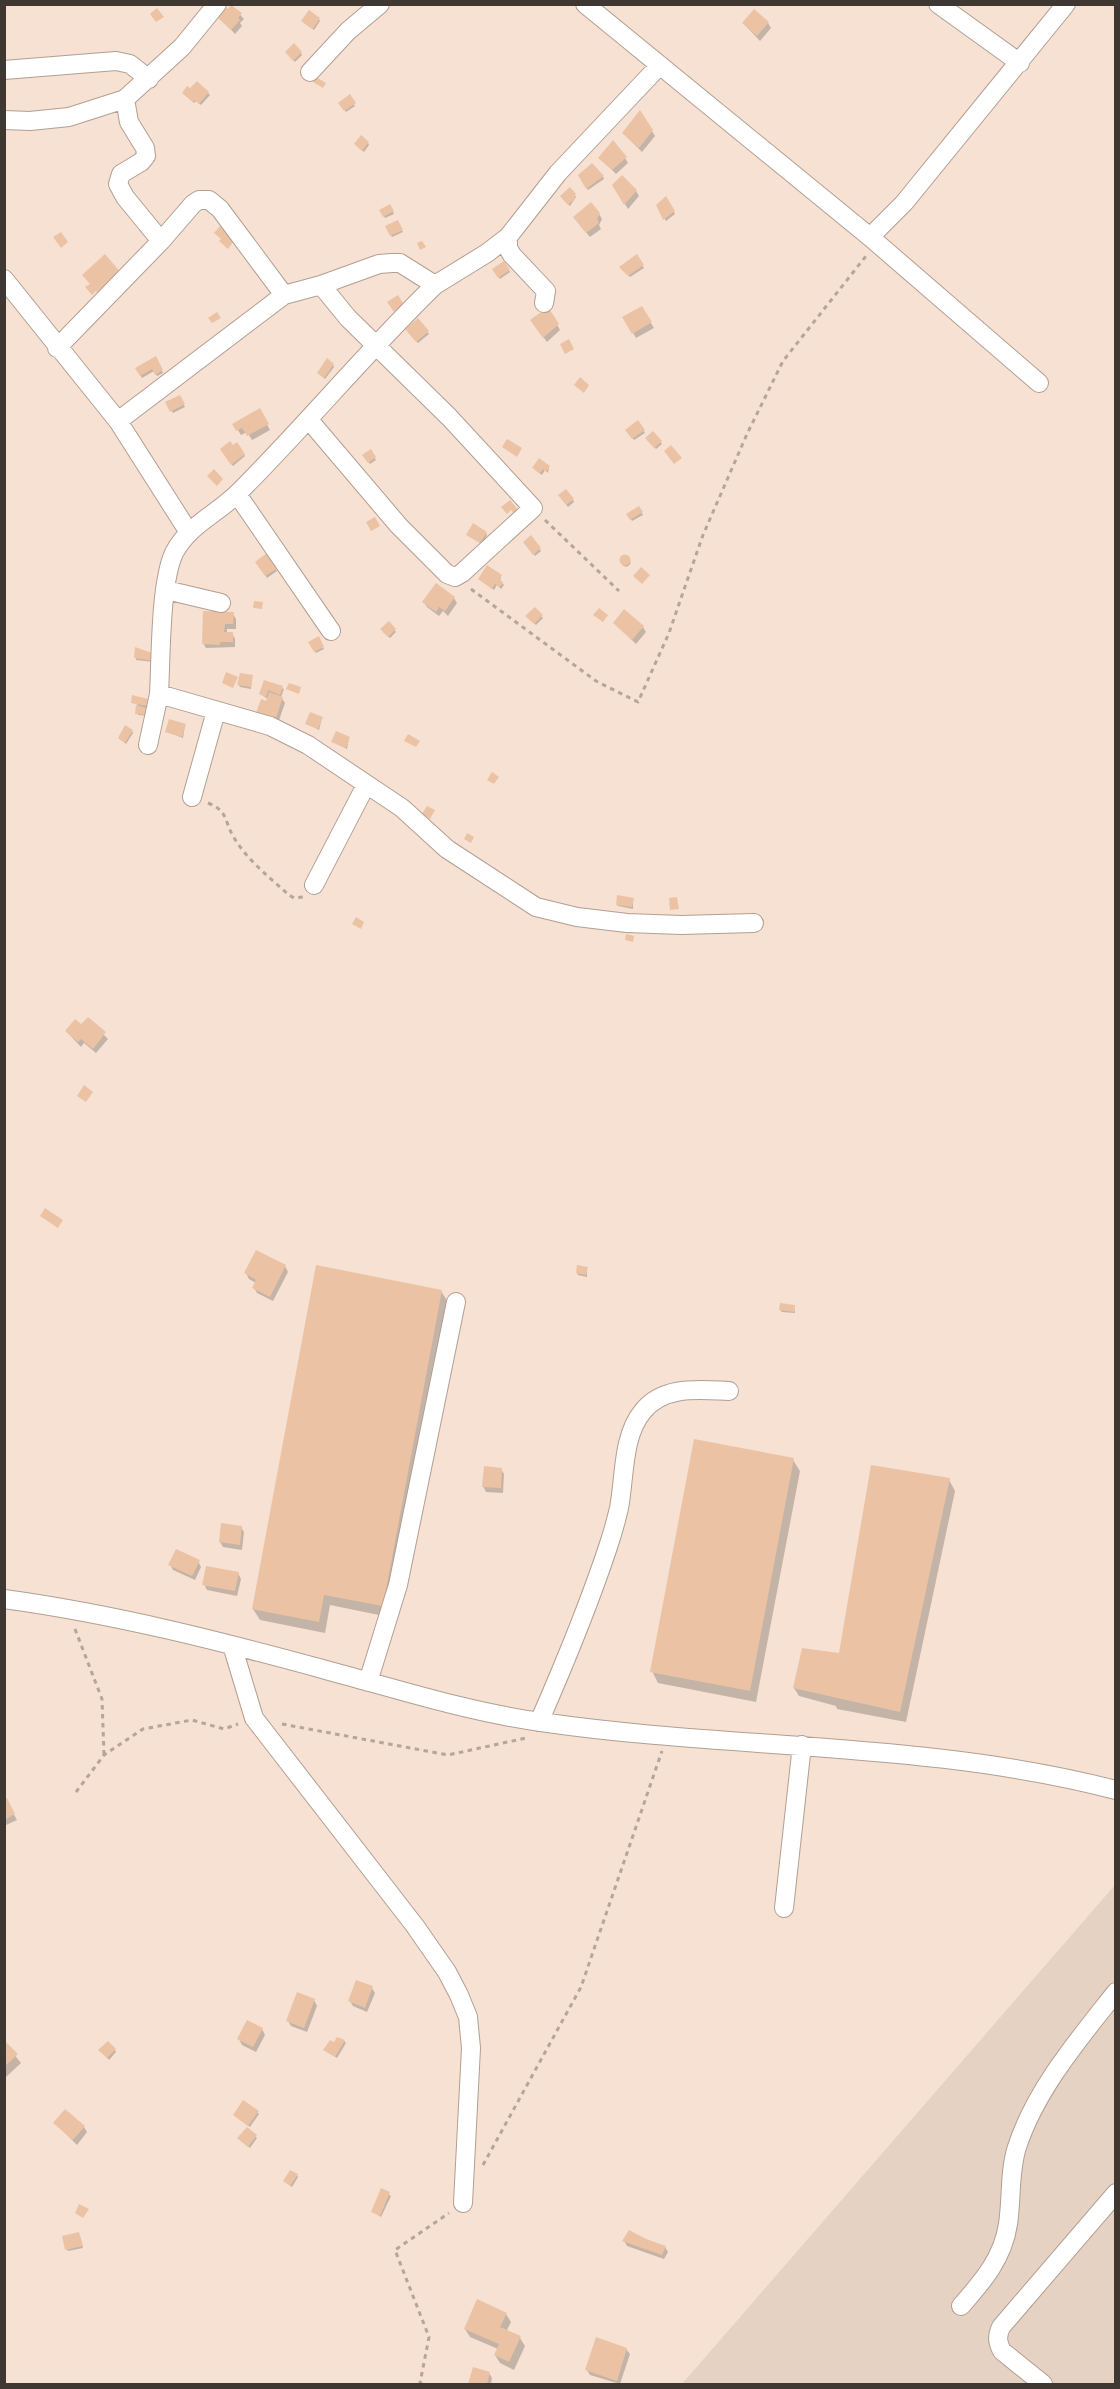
<svg xmlns="http://www.w3.org/2000/svg" width="1120" height="2389" viewBox="0 0 1120 2389" font-family="Barlow,sans-serif">
  <rect width="100%" height="100%" fill="#f6e1d3"/>
  <path fill="#e5d2c3" d="M1115,1885v499h-433z"/>
  <path fill="#0003" d="M232,6l12,13 -4,4 2,3 -7,8 -17,-18z
    M319,19l1,2 -6,9 -10,-7z
    M768,23l3,5 -11,13 -16,-17z
    M301,53l1,2 -7,7 -7,-8z
    M191,90l17,3 2,2 -9,10 -5,-4 -2,2 -9,-8z
    M349,97l6,9 -9,6 -6,-9z
    M640,112l15,24 -13,16 -19,-19z
    M368,143l1,2 -5,7 -7,-6z
    M600,158h25l3,5 -12,11z
    M580,176l23,1 1,2 -16,11z
    M614,186l22,5 3,5 -11,13z
    M570,189l6,8 -6,9 -7,-7z
    M665,198l10,16 -9,7 -8,-15z
    M390,206l4,8 -9,4 -4,-7z
    M599,214l3,5 -3,6 2,4 -11,8 -12,-14z
    M397,222l6,10 -11,5 -5,-10z
    M636,256l8,12 -14,9 -8,-8z
    M504,263l6,9 -10,7 -6,-10z
    M641,308l13,20 -18,10 -12,-21z
    M548,309l12,21 -13,12 -12,-16z
    M408,332h19l2,2 -11,9z
    M155,358l8,15 -6,3 -3,-5 -12,7 -5,-10z
    M333,365l1,2 -9,12 -5,-4 -1,-2z
    M179,397l6,10 -12,6 -6,-10z
    M259,410l11,20 -18,10 -5,-8 -6,3 -7,-11z
    M638,422l7,11 -11,7 -7,-10z
    M653,433l9,11 -6,5 -8,-9z
    M236,444l9,12 -12,10 -12,-16z
    M370,451l6,9 -6,4 -6,-9z
    M549,467l-1,6 -3,-3 -3,5 -7,-5z
    M561,498l12,2 1,2 -6,5z
    M639,508l4,7 -11,6 -4,-7z
    M486,533l1,2 -5,9 -14,-9z
    M531,538l10,13 -6,5 -10,-14z
    M267,556l10,15 -10,7 -10,-16z
    M621.5 562a4.5 4.5 0 1 1 9 0a4.5 4.5 0 1 1-9 0Z
    M501,576l-1,5 4,4 -3,4 -4,-4 -3,5 -14,-11z
    M454,598l3,5 -9,13 -5,-5 -4,5 -12,-9 -3,-5z
    M535,609l8,9 -7,7 -7,-7z
    M233,614l3,5v10h-9v4h5l3,6v8l-29,1 -3,-5z
    M389,623l7,9 -6,6 -7,-6z
    M614,623l29,4 3,5 -10,12z
    M318,638l6,11 -8,4 -6,-11z
    M137,649l17,13 -18,-2z
    M252,677l-1,12 -11,-2 -1,-2z
    M265,682l19,7 -3,8 4,6 -8,23 -10,-23 1,-4 -8,-5z
    M147,700l2,16 -11,-1v-10l-6,-3z
    M322,718l-3,12 -12,-6z
    M185,725l-2,13 -16,-6z
    M132,731l1,2 -7,11 -5,-4 -2,-2z
    M349,738l-2,11 -14,-7z
    M633,900v9l-15,-3 -1,-2z
    M88,1019l20,20 -12,14 -12,-10 -3,4 -14,-15 15,-6z
    M257,1252l28,14 3,6 -15,29 -16,-8 -3,-5 2,-5 -7,-4 -3,-6z
    M587,1268v9l-9,-2 -1,-2z
    M441,1291l7,11 -59,315 -59,-12 -5,28 -65,-13 -7,-11z
    M794,1306l1,7 -13,-1 -2,-2z
    M793,1460l7,11 -44,231 -98,-19 -6,-12z
    M501,1469l3,5 -1,19 -17,-1 -3,-6z
    M949,1480l6,11 -49,231 -69,-13 -1,-3 -37,-10 -5,-8 46,-34z
    M241,1527l3,5 -2,18 -19,-3 -3,-5z
    M198,1561l3,6 -6,13 -22,-10 -3,-6z
    M238,1573l3,6 -4,17 -30,-6 -3,-6z
    M6,1800l11,20 -13,6v-25z
    M372,1988l3,5 -8,19 -14,-6 -3,-5z
    M314,2000l3,6 -10,26 -16,-6 -3,-5z
    M262,2029l3,6 -9,17 -14,-7 -3,-6z
    M344,2041l2,2 -9,15 -12,-8z
    M4,2042l17,21 -17,16z
    M115,2050l1,2 -7,8 -7,-8z
    M257,2112l2,2 -9,13 -15,-11z
    M55,2123l29,4 3,5 -10,13z
    M247,2129l10,9 -7,10 -10,-8z
    M297,2175l1,2 -6,10 -8,-6z
    M382,2190l9,6 -10,21 -9,-6z
    M80,2236l3,12 -15,3 -1,-2z
    M624,2241l41,6 3,5 -4,7 -37,-13z
    M506,2314l5,8 -5,10 14,6 5,8 -11,24 -14,-7 -5,-8 3,-6 -28,-12 -5,-8z
    M626,2349l4,5 -10,30 -30,-9 -3,-5z
    M474,2369l15,4 3,5 -1,6h-21z"/>
  <path fill="#ebc3a4" d="M231,5l11,8 -4,5 2,2 -9,10 -15,-14 9,-10 3,3z
    M157,8l7,9 -8,5 -6,-8z
    M754,9l15,13 -12,14 -15,-13z
    M309,10l11,8 -7,11 -12,-8z
    M294,43l8,9 -9,9 -8,-9z
    M316,77l10,6 -3,5 -10,-6z
    M197,81l12,11 -10,12 -4,-4 -2,2 -11,-9 5,-7 3,2z
    M350,94l6,9 -12,8 -6,-8z
    M640,110l13,20 -14,18 -17,-15z
    M361,135l8,7 -7,9 -8,-7z
    M613,140l14,17 -15,13 -14,-12z
    M592,163l12,13 -18,13 -8,-14z
    M622,175l15,15 -13,15 -12,-20z
    M570,187l6,7 -2,2 2,2 -8,7 -8,-9z
    M666,196l9,15 -12,9 -7,-15z
    M591,202l9,11 -3,6 2,4 -13,10 -13,-16z
    M390,204l4,7 -11,6 -4,-7z
    M398,220l5,10 -13,6 -5,-10z
    M220,226l16,12 -8,11 -9,-8 2,-2 -7,-6z
    M61,232l7,10 -7,6 -8,-11z
    M422,241l4,6 -6,3 -3,-7z
    M105,254l17,20 -22,21 -4,-4 -4,4 -7,-8 5,-3 -8,-9z
    M637,254l7,11 -16,11 -9,-9z
    M504,261l6,9 -12,8 -6,-9z
    M398,295l6,10 -10,7 -7,-10z
    M642,306l10,16 -20,12 -10,-17z
    M548,307l11,17 -16,14 -13,-18z
    M217,312l4,6 -9,5 -4,-5z
    M418,318l11,13 -13,11 -11,-13z
    M569,339l5,10 -9,5 -5,-10z
    M156,356l7,14 -8,5 -3,-6 -12,7 -5,-8z
    M327,358l7,6 -10,14 -7,-5z
    M580,377l9,8 -5,8 -10,-8z
    M180,395l5,9 -15,8 -5,-10z
    M260,408l9,16 -22,12 -5,-8 -6,3 -4,-7z
    M638,420l7,10 -13,9 -7,-9z
    M653,431l9,10 -8,7 -9,-10z
    M507,439l15,9 -5,9 -15,-10z
    M230,441l3,4 4,-3 8,12 -14,11 -11,-16z
    M671,445l11,13 -8,6 -10,-13z
    M371,449l5,8 -8,6 -6,-8z
    M539,458l11,8 -4,6 -3,-3 -3,4 -8,-5z
    M214,469l9,10 -6,7 -10,-10z
    M566,489l8,10 -8,6 -8,-10z
    M510,500l9,11 -4,4 -4,-5 -4,4 -6,-7z
    M639,506l4,6 -13,8 -4,-6z
    M375,517l5,9 -9,5 -5,-9z
    M473,523l14,9 -7,11 -14,-8z
    M531,535l10,13 -8,7 -10,-13z
    M267,553l11,15 -13,8 -10,-14z
    M619.5 560a5.5 5.5 0 1 1 11 0a5.5 5.5 0 1 1-11 0Z
    M487,565l15,10 -3,4 4,3 -3,5 -5,-3 -3,5 -14,-10z
    M641,567l9,8 -8,9 -9,-8z
    M436,583l19,14 -10,14 -6,-4 -3,5 -14,-10z
    M254,601l9,1 -1,7 -9,-1z
    M535,607l8,8 -9,9 -9,-8z
    M599,608l9,7 -5,7 -10,-7z
    M624,609l20,17 -12,14 -19,-17z
    M203,611l31,1 -1,12h-8l-1,8h9v10h-13v3l-18,-1z
    M389,621l7,8 -8,8 -8,-8z
    M319,636l5,11 -10,5 -6,-10z
    M135,647l20,7 -1,7 -20,-3z
    M226,672l12,5 -5,11 -11,-5z
    M240,673l13,2 -2,12 -14,-2z
    M264,680l19,6 -3,9 -12,-5 -2,7 -7,-3z
    M289,683l12,4 -2,7 -13,-5z
    M269,692l14,5 -8,24 -19,-8 5,-14 5,2z
    M132,695l16,4 -1,7 -16,-3z
    M136,705l14,4 -1,6 -14,-1z
    M310,712l13,5 -5,12 -13,-5z
    M169,719l17,5 -4,13 -17,-5z
    M125,725l8,5 -8,13 -7,-5z
    M336,731l14,6 -4,11 -15,-6z
    M408,734l12,7 -4,6 -12,-6z
    M492,772l7,5 -5,7 -7,-4z
    M427,806l8,4 -5,9 -8,-5z
    M467,833l7,4 -3,6 -7,-4z
    M617,895l17,3 -2,9 -16,-2z
    M677,897l2,12 -9,1 -1,-12z
    M356,917l8,5 -3,7 -9,-5z
    M626,934l8,2 -1,6 -8,-2z
    M88,1017l18,15 -13,17 -12,-10 -3,3 -13,-11 10,-12 6,5z
    M84,1085l9,7 -7,10 -9,-6z
    M45,1208l18,12 -5,8 -18,-12z
    M256,1250l30,15 -16,32 -18,-9 4,-8 -12,-7z
    M316,1265l126,25 -59,316 -59,-11 -5,27 -67,-13z
    M577,1265l11,2 -2,8 -10,-2z
    M780,1303l15,2 -1,7 -15,-2z
    M694,1439l100,19 -44,233 -100,-19z
    M871,1465l79,13 -50,234 -107,-24 9,-40 37,5z
    M484,1466l18,2 -1,20 -19,-1z
    M221,1523l21,3 -2,19 -21,-3z
    M176,1549l24,11 -8,16 -24,-11z
    M206,1566l33,6 -4,19 -33,-6z
    M7,1798l8,16 -11,6v-21z
    M356,1980l17,6 -8,22 -17,-7z
    M297,1992l18,7 -11,29 -18,-7z
    M247,2020l16,8 -10,19 -16,-8z
    M337,2037l8,3 -10,17 -12,-7 7,-10 4,2z
    M4,2040l14,14 -14,13z
    M108,2041l8,8 -9,9 -9,-8z
    M243,2100l16,11 -11,15 -15,-11z
    M65,2109l20,17 -12,14 -20,-17z
    M247,2127l10,8 -9,12 -11,-9z
    M290,2170l8,4 -8,12 -7,-5z
    M381,2188l9,4 -10,24 -9,-4z
    M79,2204l10,5 -6,9 -8,-5z
    M629,2230l17,9 20,7 -4,9 -40,-14z
    M79,2232l4,14 -18,4 -3,-14z
    M477,2299l30,14 -7,14 21,9 -12,26 -15,-7 5,-11 -35,-15z
    M596,2337l31,11 -10,33 -32,-11z
    M473,2367l17,5 -3,12h-19z"/>
  <g fill="none" stroke-linecap="round" stroke-linejoin="round">
    <g stroke="#b29f92" stroke-width="20">
      <path id="minor" d="M585,4l285,233
        M938,4l82,59
        M4,70l112,-9 14,3 19,15
        M310,72l38,-41 32,-27
        M125,99l4,23 16,26 1,8 -5,6 -20,12 -3,10 7,13 36,44
        M4,120l26,1 39,-4 56,-18 57,-52 35,-43
        M508,237v11l4,7 34,36 -2,12
        M4,279l114,142
        M435,285c-68,66 -128,139 -195,206 -22,23 -51,33 -66,62 -14,30 -13,105 -15,141l111,32 38,19 94,63 45,41 89,58 41,10 50,6 54,2 73,-2
        M57,348l104,-107 32,-37 6,-4h10l11,9 64,86
        M1039,383l-169,-146 34,-34 162,-199
        M309,420l90,106 48,48 8,3 7,-4 71,-65 -84,-91 -101,-99 -27,-33
        M237,494l94,137
        M188,531l-70,-110 166,-126 37,-10 58,-21 13,-1h8l35,22 52,-32 21,-16 50,-64 102,-108
        M166,590l55,13
        M148,745l11,-51
        M192,797l24,-86
        M314,885l52,-100
        M4,1599c110,15 216,42 322,71 71,19 142,42 215,52 191,28 387,19 575,68
        M232,1645l22,73 161,208 32,46 12,23 9,22 3,31 -8,155
        M368,1682l30,-97 58,-283
        M539,1722c25,-57 49,-115 69,-175 4,-12 8,-26 11,-39 6,-31 3,-72 24,-97 21,-26 56,-21 86,-20
        M784,1908l18,-163
        M961,2306c22,-25 42,-48 47,-82 4,-26 1,-52 9,-77 19,-58 62,-108 99,-155
        M1043,2384l-41,-33c-5,-9 -5,-15 -1,-24l115,-134"/>
    </g>
    <path stroke="#b5a59a" stroke-width="3" stroke-dasharray="4.5 4.5" stroke-linecap="butt" d="M545,520l74,71
      M471,589l125,92 42,21 31,-69 34,-98 44,-101 36,-73 83,-105
      M208,803c20,8 16,17 25,33 13,23 36,41 56,59l5,3 9,-1
      M75,1629l27,70 2,56
      M282,1724l166,31 78,-17
      M76,1792l28,-37 39,-26 49,-9 32,9 14,-5
      M483,2165l98,-178 81,-236
      M422,2384l-2,-1 9,-46 -34,-87 54,-37"/>
    <use href="#minor" stroke="#fff" stroke-width="18"/>
  </g>
  <rect width="1120" height="2389" fill="none" stroke="#3f3731" stroke-width="12"/>
</svg>
